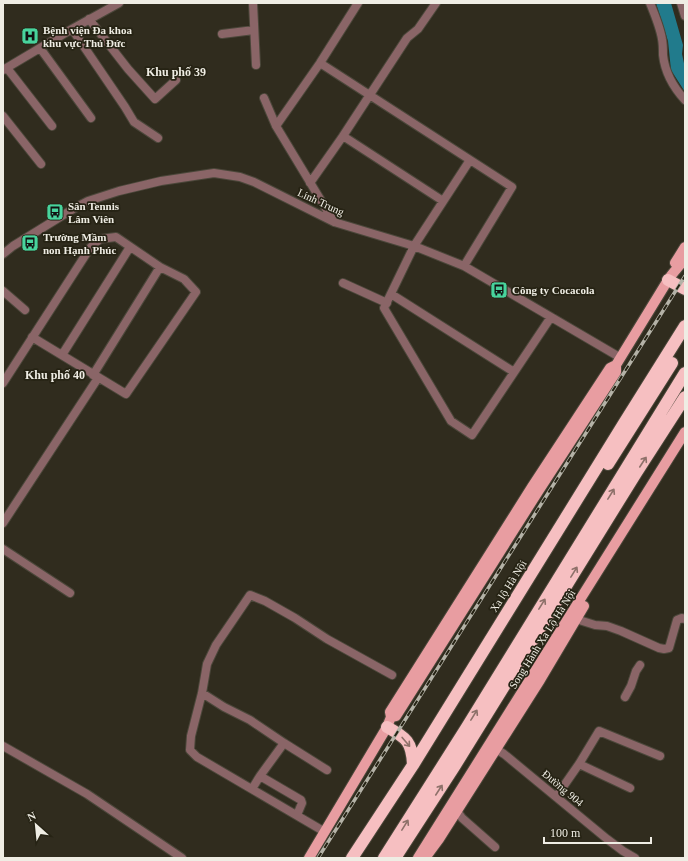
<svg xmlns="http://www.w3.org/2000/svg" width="688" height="861" viewBox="0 0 688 861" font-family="Georgia,serif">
  <rect width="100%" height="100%" fill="#302c1e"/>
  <path fill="#217b8c" d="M656,3h15l12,42 -1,9 3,14v24l-14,-22 -3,-29z"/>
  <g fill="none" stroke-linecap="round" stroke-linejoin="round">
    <g stroke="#4b473a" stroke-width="10">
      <path id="minor" d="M253,3l3,62
        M650,3c5,12 10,24 12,36 1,5 1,11 1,16 2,18 10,32 22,45
        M681,3l4,13
        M89,19l39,50 27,30 21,-19
        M72,29l53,78 9,15 24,16
        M222,34l32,-4
        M40,48l51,70
        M320,63l192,124 -48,79
        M7,68l45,58
        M3,70l69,-41 47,-26
        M264,98l12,28 58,96
        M3,116l38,48
        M276,126l44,-63 38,-60
        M343,136l100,65
        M470,160l-56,86 -30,62 67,113 21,14 79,-118
        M310,183l33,-47 64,-98 11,-9 18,-26
        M3,254l10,-8 60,-37 15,-8 31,-10 42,-10 53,-8 26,4 14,5 80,40 80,24 50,20 157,92
        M343,283l44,20
        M3,291l22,19
        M391,294l123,78
        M62,355l68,-108
        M93,375l67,-108
        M3,383l87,-135 10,-9 16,-2 44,30 24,12 12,13 -70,102 -94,-57
        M3,523l95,-145
        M3,549l67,44
        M576,619l19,6 12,1 14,5 38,17 5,1 5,-1 8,-28 5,-2 3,1
        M202,693l22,14 26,13 34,23 -24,33
        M625,697l6,-11 5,-15 4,-6
        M284,743l43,27
        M3,746l84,48 95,64
        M496,749l8,5 103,85 16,12 12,7
        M579,764l51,24
        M252,789l8,-13 41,24 1,3 -5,12
        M556,797l23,-33 20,-33 61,25
        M457,811l5,7 33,29
        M325,832l-128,-75 -7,-7 1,-14 11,-43 5,-29 9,-19 34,-50 15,6 30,17 32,21 65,36"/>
    </g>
    <g stroke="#4b473a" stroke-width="12">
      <path id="major" d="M675,263l10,-16
        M391,717l5,-1 143,-226 77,-118v-7l52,-85c5,-8 12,-14 17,-22
        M309,858l78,-131 4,-10 -1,-5 142,-225 78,-119 6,-3
        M418,858l267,-426
        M425,858l14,-19 101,-159 44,-74"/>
    </g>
    <g stroke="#4b473a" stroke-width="14">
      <path id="highway" d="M668,280l17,9
        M608,464l64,-101
        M387,727c19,11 25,14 26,38
        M352,858l61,-93 210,-340 62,-99
        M384,858l83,-131 218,-354
        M395,858l59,-91 182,-294 49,-76"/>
    </g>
    <use href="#minor" stroke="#8a6567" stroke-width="8"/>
    <use href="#major" stroke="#e89da1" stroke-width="10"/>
    <use href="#highway" stroke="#f6bfc1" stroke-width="12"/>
    <g stroke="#b4b2a7" stroke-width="3.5">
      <path id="rail" d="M318,858l367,-582"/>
    </g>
    <use href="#rail" stroke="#262314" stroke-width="2" stroke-dasharray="6" stroke-linecap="butt"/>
  </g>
  <defs><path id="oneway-shaft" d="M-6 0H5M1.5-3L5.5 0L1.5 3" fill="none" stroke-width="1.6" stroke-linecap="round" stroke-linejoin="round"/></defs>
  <g stroke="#8e716a">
    <use href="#oneway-shaft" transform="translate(643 462) rotate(-57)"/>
    <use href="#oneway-shaft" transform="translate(611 494) rotate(-58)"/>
    <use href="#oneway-shaft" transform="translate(574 572) rotate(-58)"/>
    <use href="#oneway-shaft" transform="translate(542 604) rotate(-58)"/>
    <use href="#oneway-shaft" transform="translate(474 715) rotate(-58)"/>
    <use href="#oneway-shaft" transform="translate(406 742) rotate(50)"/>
    <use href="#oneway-shaft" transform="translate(439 790) rotate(-57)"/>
    <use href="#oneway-shaft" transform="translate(405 825) rotate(-58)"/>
  </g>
  <defs>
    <g id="hospital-square" transform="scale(0.9)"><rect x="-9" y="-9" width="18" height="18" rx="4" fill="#48d49d" stroke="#262314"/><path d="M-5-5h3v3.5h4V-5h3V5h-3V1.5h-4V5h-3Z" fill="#111"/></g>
    <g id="bus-square" transform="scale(0.9)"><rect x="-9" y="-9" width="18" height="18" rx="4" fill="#48d49d" stroke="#262314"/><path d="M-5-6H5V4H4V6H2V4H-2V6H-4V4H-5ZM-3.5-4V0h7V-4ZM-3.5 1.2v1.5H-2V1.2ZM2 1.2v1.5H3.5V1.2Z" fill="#111"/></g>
  </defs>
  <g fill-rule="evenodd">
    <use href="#hospital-square" x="30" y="36"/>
    <use href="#bus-square" x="55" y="212"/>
    <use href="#bus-square" x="30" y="243"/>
    <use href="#bus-square" x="499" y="290"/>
  </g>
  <g text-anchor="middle" stroke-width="3.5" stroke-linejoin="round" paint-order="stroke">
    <g font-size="11" font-weight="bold" fill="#efede4" stroke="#262314" text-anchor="start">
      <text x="43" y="34">Bệnh viện Đa khoa<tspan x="43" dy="13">khu vực Thủ Đức</tspan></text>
      <text x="68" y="210">Sân Tennis<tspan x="68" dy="13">Lâm Viên</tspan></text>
      <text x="43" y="241">Trường Mầm<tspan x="43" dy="13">non Hạnh Phúc</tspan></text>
      <text x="512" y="294">Công ty Cocacola</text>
    </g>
    <g font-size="11" fill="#efede4" stroke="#262314">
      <text transform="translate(321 202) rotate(25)" y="4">Linh Trung</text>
      <text transform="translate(508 586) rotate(-58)" y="4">Xa lộ Hà Nội</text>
      <text transform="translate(542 639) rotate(-58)" y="4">Song Hành Xa Lộ Hà Nội</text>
      <text transform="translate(563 788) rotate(40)" y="4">Đường 904</text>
    </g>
    <g font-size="12" font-weight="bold" fill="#efede4" stroke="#262314">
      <text x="176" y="76">Khu phố 39</text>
      <text x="55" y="379">Khu phố 40</text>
    </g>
  </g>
  <rect width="688" height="861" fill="none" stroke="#efede4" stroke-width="8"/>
  <g transform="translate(36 825) rotate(333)" stroke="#262314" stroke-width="3" paint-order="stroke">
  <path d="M0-3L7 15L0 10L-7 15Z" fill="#efede4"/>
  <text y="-6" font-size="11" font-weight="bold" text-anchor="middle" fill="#efede4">N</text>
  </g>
  <path d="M544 837v6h107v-6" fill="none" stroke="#efede4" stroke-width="2"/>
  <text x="550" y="837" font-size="12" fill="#efede4" stroke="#262314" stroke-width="3" paint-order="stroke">100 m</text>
</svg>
